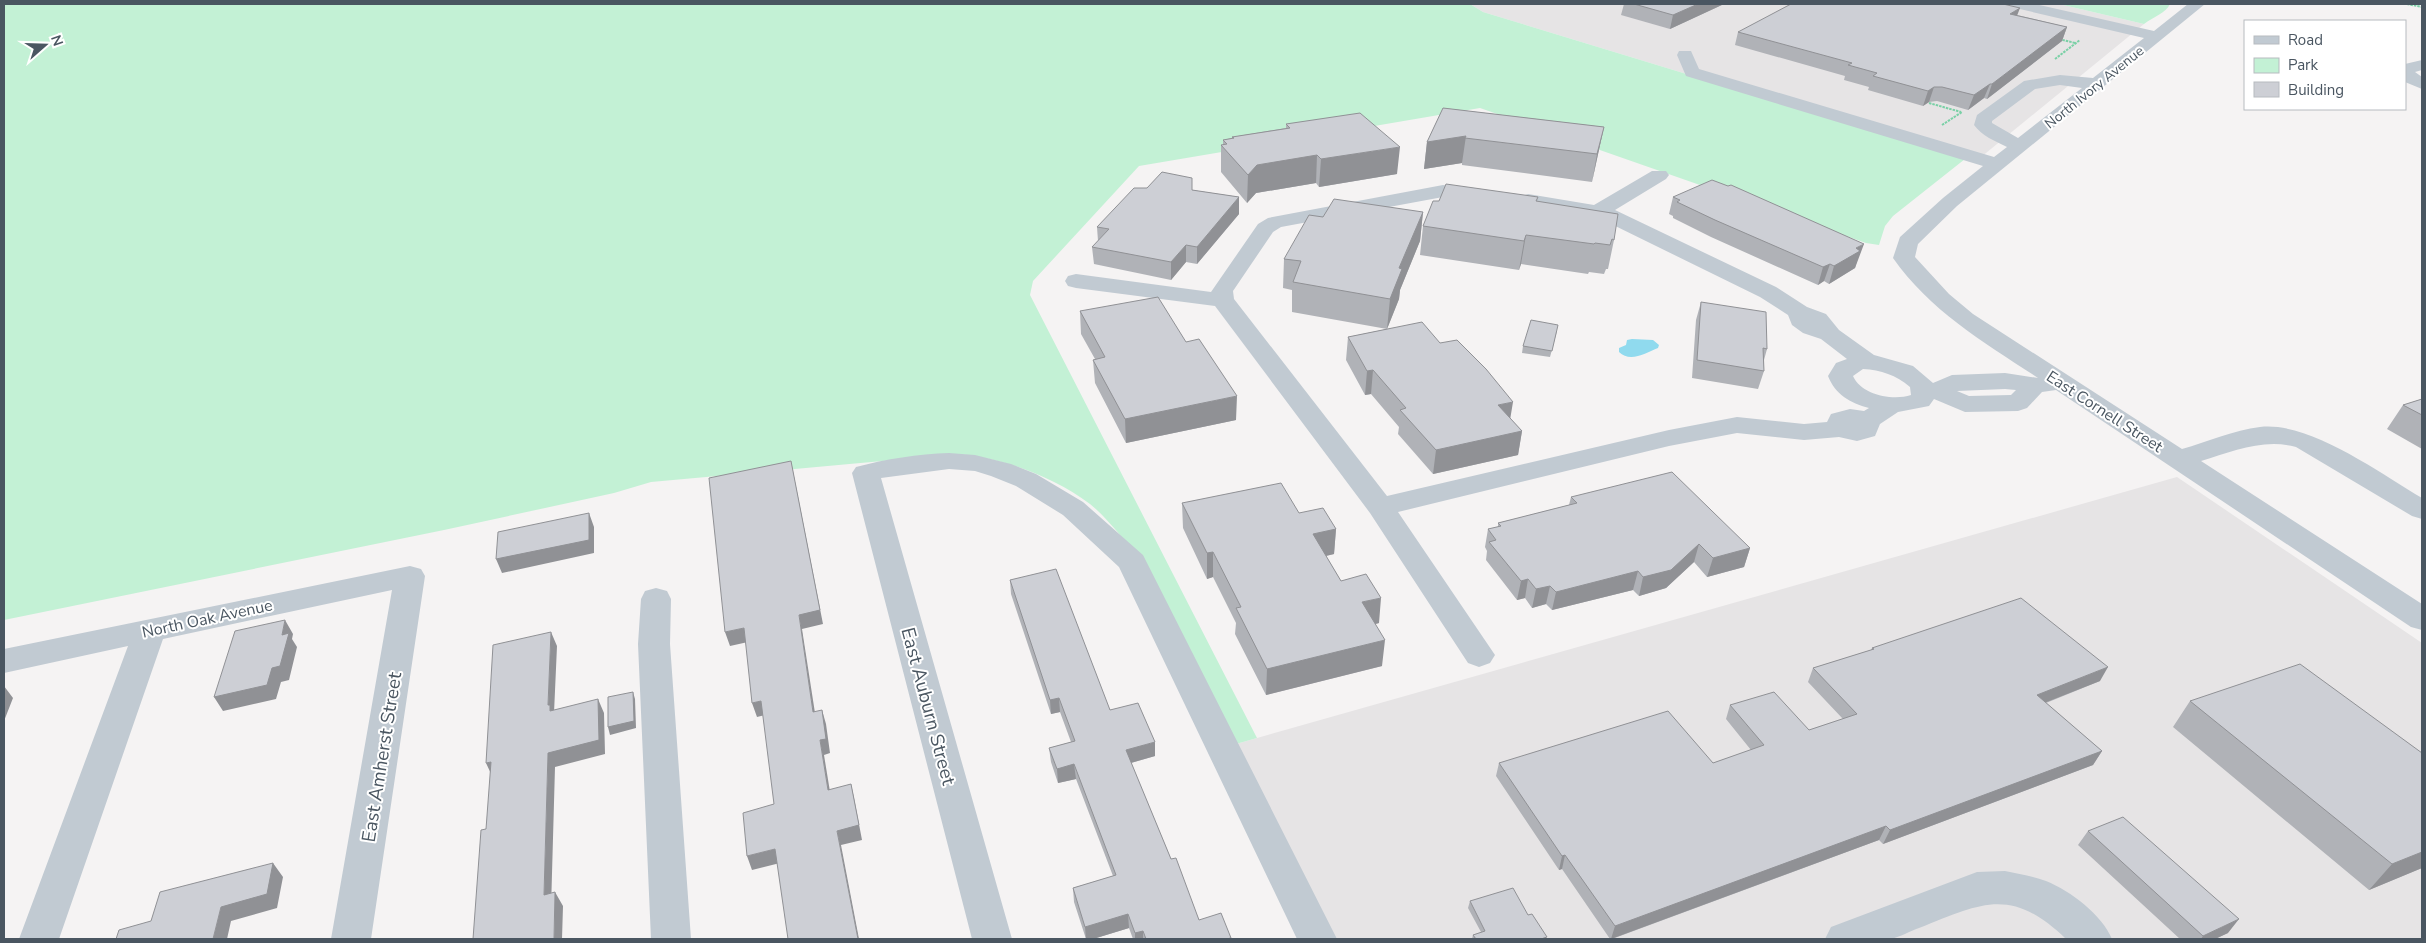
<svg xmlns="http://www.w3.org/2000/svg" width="2426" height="943" viewBox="0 0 2426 943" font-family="'Nunito Sans',sans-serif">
  <rect width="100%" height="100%" fill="#f5f3f3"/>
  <path fill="#e6e4e5" d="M1470,4h589l85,20 -169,138 -492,-150z
    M2177,477l245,166v296h-1088l-98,-195z"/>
  <path fill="#c3f1d5" d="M4,4h1466l13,8 482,147 -72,57 -8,10 -6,19 -13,-2 -386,-135 -341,58 -106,115 -3,14 227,443 -21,6 -107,-199c-12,-13 -25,-30 -39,-41 -38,-28 -85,-45 -131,-50l-308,28 -37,11 -170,37 -440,90z
    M2059,4h111c-4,9 -17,13 -26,20z"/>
  <path fill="#90daee" d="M1632,339l21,1 6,5 -1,3c-12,5 -28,15 -39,4v-4l7,-3 1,-5z"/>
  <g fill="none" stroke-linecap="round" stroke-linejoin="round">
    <path stroke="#7ad0a6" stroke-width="2" stroke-dasharray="2.5 1" stroke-linecap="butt" d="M2407,4l15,3
      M2059,39l16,4
      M2055,59l25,-19
      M1929,103l32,9
      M1942,125l20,-13"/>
    <path fill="#c1cad2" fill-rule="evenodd" d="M2009,4h26l119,27 34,-27h17l-248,202 -39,38 -3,13 34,37 24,20 209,135c25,-7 52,-19 78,-22 49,-6 120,46 162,71v21l-10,-3 -116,-69c-33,-9 -64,5 -95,14l221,143v26l-11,-3 -355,-237 -14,2 -15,16 -9,3 -53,1 -31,-13 -5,7 -31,6 -18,12 -5,12 -18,5 -18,-4 -35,3 -67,-7 -68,13 -271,66 97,143 -5,8 -11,4 -11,-4 -98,-150 -155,-207 -139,-18 -8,-2 -3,-5 3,-5 8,-2 135,18 47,-68 10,-6 175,-33 44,5 3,4 -3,4 -7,2 -37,-3 -162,30 -8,5 -40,59 1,8 153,197 282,-66 68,-13 67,7 23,-2 4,-8 19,-5 14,2 5,-3c-19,-5 -34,-14 -41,-32l8,-13 11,-4 -26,-20 -18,-6 -11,-8 -4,-10 -28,-18 -161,-79 -71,-12 -7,-2 -3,-4 3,-4 7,-2 66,11 58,-34h14l3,4 -3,4 -51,31 161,77 31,20 19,7 13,16 35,25 39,11 20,17 19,-8 53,-2 33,5c-53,-35 -108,-67 -145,-120l7,-21 43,-39 40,-32 -297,-90 -9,-21 2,-4h12l8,18 295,88 13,-10c-12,-6 -25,-11 -33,-22l3,-10 47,-34 36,-6 33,3 51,-40 -133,-31zM2060,85l22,3 -64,50 -26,-15v-2l43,-32zM1863,369c18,1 33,6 47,18l1,8c-18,6 -50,0 -58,-19zM2005,389l11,1 -5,5 -42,1 -12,-5z
      M2422,60v10l-7,2 7,5v12l-17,-7v-18z
      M949,453l26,2 36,9 25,10 47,28 60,53 194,384h-40l-178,-372 -56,-52 -47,-29 -25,-10 -16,-5 -26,-2 -68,9 131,461h-40l-120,-466 4,-6c30,-8 62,-13 93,-14z
      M410,566l11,3 4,7 -54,363h-40l61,-349 -229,49 -104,300h-40l109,-293 -124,27v-24z
      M656,588l11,3 4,8 -1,45 21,295h-40l-13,-295 3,-45 4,-8z
      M2005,871c14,3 28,5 41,10 25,10 56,34 66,58h-46c-55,-53 -84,-36 -147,-11 -9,3 -19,9 -28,11 -15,3 -50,1 -66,0l6,-12 146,-55z"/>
  </g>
  <path fill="#b0b2b7" d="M1624,4h100l-54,25 -49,-14z
    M2017,15l50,12 -5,14 -75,58 -3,-1 -16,12 -31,-9 -8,1 -6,4 -55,-16 1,-3 -25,-7 1,-4 -110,-31 3,-13z
    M1443,108l161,19 -12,55 -130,-17v-2l-38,6 3,-27z
    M1286,124l111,50 -78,13 -3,-4 -60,10 -9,10 -26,-31v-27h2v-5l9,-2v-1l54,-9z
    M1192,190l47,7v17l-42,50 -11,-2 -15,18 -77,-16 -2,-17 6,-6 -1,-14z
    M1538,197l-1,4 77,39 -6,29h-2l-2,5 -15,-2 -1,2 -67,-10 -2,6 -99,-15 3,-29 16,-25z
    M1673,197l185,64h-1l-2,7 -26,16 -5,-3 -6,4 -107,-48 -38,-19v-2l-4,-2z
    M1423,212l-3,29 -20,49 -1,9 -12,30 53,14 82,88 -4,24 -85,19 -35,-40 1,-7 -28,-33 -6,1 -19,-35 2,-23 39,-8 -95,-17v-22l-9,-2 1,-29 39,-42z
    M1701,302l66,47 -3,11v11l-6,18 -66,-11 4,-58z
    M1080,311l156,109 -110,23 -31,-60 -2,-23 2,-1 -14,-25z
    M1557,331l-7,26 -28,-4 1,-7z
    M2422,399v50l-35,-20 16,-24z
    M1571,497l179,51 -6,19 -37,10 -13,-15 -28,26 -27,8 -6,-6 -81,20 -6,-6 -14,4 -7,-10 -8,2 -31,-40 1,-9 -2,-4 3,-18 10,-2v-4l71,-18z
    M1182,503l117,10 37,16 -2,25 -8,2 15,25 38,42 -4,1 7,42 -116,29 -31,-61 1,-11 -23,-46 -6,2 -24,-51z
    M1010,580l100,130 45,46 -24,7 40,96 28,61 32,19h-98l-4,-11 -36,11h-7l-12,-37 -1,-14 40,-12 -37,-97 -18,4 -7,-21 -2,-14 22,-6 -11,-30 -9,2 -40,-120z
    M1872,648l228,33 -54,22 56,48 -9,14 -210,79 -4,-4 -267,99h-2l-48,-70 -3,1 -63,-94 3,-13h214l38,-13 -25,-31 4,-14 79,25 34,-11 -35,-37 5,-14 58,-18z
    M2190,701l232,52v115l-53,22 -196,-163z
    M2088,831l140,102 -13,6h-35l-102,-94z
    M1470,901l58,14 18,24h-74l1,-4 8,-3 -13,-24z"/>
  <path fill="#909195" d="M1698,4h26l-54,25 3,-14z
    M2020,8l-5,13 -5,-7z
    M2067,27l-5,14 -75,58 5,-15z
    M1990,84l-6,14 -16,12 6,-15z
    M1934,87l-5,15 -6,4 5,-15z
    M1604,127l-6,27 -6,28 5,-28z
    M1466,136l-4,27 -38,6 3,-27z
    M1400,147l-3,27 -78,13 2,-28z
    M1317,155l-1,28 -60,10 -9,10 1,-28 9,-10z
    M1239,197v17l-42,50v-17z
    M1423,212l-3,29 -20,49 -1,9 -12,30 3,-30 9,-31z
    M1526,235l-5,29 -2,6 5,-29z
    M1864,244l-9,24 -26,16 5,-18 22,-18z
    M1186,245v17l-15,18v-18z
    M1830,264l-6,17 -6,4 5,-18z
    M1373,370l-2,24 -6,1 2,-24z
    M1237,396l-1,24 -110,23 -1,-24z
    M1513,402l-4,24 -11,-21z
    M1522,431l-4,24 -85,19 3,-24z
    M791,461l32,163 -21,5 15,97 -4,-14 -14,-97z
    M589,513l5,14v26l-92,20 -6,-14z
    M1336,529l-2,25 -22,5 1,-25z
    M1699,544l-5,18 -28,26 -27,8 4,-19z
    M1750,548l-6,19 -37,10 6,-19z
    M1213,552v25l-6,2v-26z
    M1638,571l-5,19 -81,20 4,-18z
    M1528,579l-3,19 -8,2 4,-19z
    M1550,586l-4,18 -14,4 4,-19z
    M1381,598l-2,25 -19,5 2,-26z
    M285,620l8,14 -1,5 5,8 -8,33 -8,2 -5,17 -53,12 -9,-14 68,-62z
    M744,628l4,14 -18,4 -5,-14z
    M551,632l6,14 -3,67 2,12 -8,-20z
    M1385,640l-3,26 -116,29 1,-26z
    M2108,667l-8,14 -71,28 8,-14z
    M4,686l9,12 -9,23z
    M633,692l2,7 1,29 -26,7 -2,-8z
    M1059,698l1,14 -9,2 -1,-14z
    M598,699l6,14 1,41 -50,13 -4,142 -7,-14 4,-142z
    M761,701l4,14 -8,2 -5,-14z
    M822,710l4,14 4,29 -6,2 8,49 -4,-14 -8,-50z
    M1155,742v14l-28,8 -1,-14z
    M2102,751l-9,14 -210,79 7,-14z
    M491,762l2,16 -7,-15z
    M1074,764l2,15 -18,4 -1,-14z
    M851,784l3,14 8,42 -21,5 18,94h-1l-21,-108z
    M1886,826l-7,14 -268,99 4,-13z
    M775,849l5,14 -28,7 -5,-14z
    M2422,852v16l-53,22 23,-26z
    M1565,855l-3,14 -3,1 3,-14z
    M273,863l10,14 -6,31 -46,13 -4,18h-14l8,-32z
    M555,892l8,14 -1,33h-8z
    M1128,914l1,14 -36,11h-7l-1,-12z
    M2239,919l-11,14 -13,6h-14l2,-3z
    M1143,931v8h-8v-6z"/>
  <path fill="#cdcfd5" stroke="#909195" d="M1634,4h64l-25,11z
    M1791,4h212l17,4 -10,6 57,13 -75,57h-2l-16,11 -32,-8h-8l-6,4 -55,-15 4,-3 -29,-8 4,-2 -114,-31z
    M1443,108l161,19 -7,27 -132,-16 1,-2 -39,6z
    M1360,113l40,34 -79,12 -4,-4 -60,10 -9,10 -27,-30 6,-1 -4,-4 11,-2 -2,-1 58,-9 -4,-4z
    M1162,172l30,6v12l47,7 -42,50 -11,-2 -15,17 -79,-15 17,-18 -12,-2 37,-39h13z
    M1712,180l16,6 3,-1 133,59 -8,4 4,3 -26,15 -4,-2 -7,3 -108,-47 -38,-18 3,-2 -7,-3z
    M1446,184l92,13 -2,4 82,13 -4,26 -2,-1 -2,6 -15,-2 -1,1 -68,-9 -2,6 -101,-15 10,-25h6z
    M1334,199l89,13 -24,56 3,1 -12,30 -97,-17 8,-21 -17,-2 25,-44 14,2z
    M1158,297l28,45 13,-3 38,57 -112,23 -32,-59 12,-3 -25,-46z
    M1701,302l65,10 1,37 -4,-1 1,23 -67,-11z
    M1531,320l27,5 -6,26 -29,-5z
    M1422,322l18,21 17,-3 29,29 27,33 -15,3 24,26 -86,19 -36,-40 6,-2 -33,-38 -6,1 -19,-34z
    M2422,399v16l-19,-10z
    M791,461l29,149 -21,5 14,97 9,-2 4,29 -6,1 8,50 23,-6 8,41 -22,6 21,108h-70l-13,-90 -28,7 -4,-43 31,-9 -13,-103 -9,2 -8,-75 -19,4 -16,-154z
    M1672,472l78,76 -37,10 -14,-14 -28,26 -28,7 -5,-6 -82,21 -6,-6 -14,3 -8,-10 -7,2 -32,-39 7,-2 -8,-11 13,-3 -3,-3 79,-20 -6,-6z
    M1281,483l18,30 24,-5 13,21 -23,5 28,47 25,-7 15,24 -19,4 23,38 -118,29 -31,-61 5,-1 -28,-55 -6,1 -25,-50z
    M589,513v27l-93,19 2,-27z
    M1056,569l54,141 28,-7 17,39 -29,8 45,109 5,-1 23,62 22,-7 10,25 -5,1h-80l-3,-8 -8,2 -7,-19 -43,13 -12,-39 43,-13 -42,-111 -17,5 -8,-21 26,-7 -16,-43 -9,2 -40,-120z
    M2021,598l87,69 -71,28 65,56 -212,79 -4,-4 -271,100 -50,-71 -3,1 -63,-93 169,-52 45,52 51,-18 -34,-40 44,-13 35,38 48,-16 -44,-46 61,-19 -2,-1z
    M285,620l-3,15 7,-2 -9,33 -8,2 -5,17 -53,12 21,-66z
    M551,632l-3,73h2v6l48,-12 1,41 -51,13 -4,142 11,-3 -1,47h-81l8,-109 5,-1 5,-67 -5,1 7,-118z
    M2300,664l122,89v99l-30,12 -202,-163z
    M633,692l1,29 -26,6v-30z
    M2123,817l116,102 -36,17 -115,-105z
    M273,863l-6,31 -46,13 -8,32h-97l3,-9 32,-9 9,-29z
    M1513,888l15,27 4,-1 15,23 -6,2h-65l-3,-4 12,-4 -15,-30z"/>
  <g text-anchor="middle" stroke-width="4" stroke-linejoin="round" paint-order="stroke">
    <g font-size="14" fill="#4a5661" stroke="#fff">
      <text transform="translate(2094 87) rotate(-39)" y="5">North Ivory Avenue</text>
    </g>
    <g font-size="16" fill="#4a5661" stroke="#fff">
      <text transform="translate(2105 411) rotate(33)" y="6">East Cornell Street</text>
      <text transform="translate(207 618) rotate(-12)" y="6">North Oak Avenue</text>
    </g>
    <g font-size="19" fill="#4a5661" stroke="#fff">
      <text transform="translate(929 706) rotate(75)" y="7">East Auburn Street</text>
      <text transform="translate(381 757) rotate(-81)" y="7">East Amherst Street</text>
    </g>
  </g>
  <rect width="2426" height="943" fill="none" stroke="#4a5661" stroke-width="10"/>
  <rect x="2244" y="20" width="162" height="90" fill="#ffffff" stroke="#b7bbc0"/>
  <rect x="2254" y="36" width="25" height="8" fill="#c1cad2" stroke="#b7bbc0"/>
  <text x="2288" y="45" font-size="15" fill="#4a5661">Road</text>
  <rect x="2254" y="58" width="25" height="15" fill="#c3f1d5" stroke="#b7bbc0"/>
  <text x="2288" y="70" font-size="15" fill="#4a5661">Park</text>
  <rect x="2254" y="82" width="25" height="15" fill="#cdcfd5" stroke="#b7bbc0"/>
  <text x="2288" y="95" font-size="15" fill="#4a5661">Building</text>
  <g transform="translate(45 45) rotate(70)" stroke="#ffffff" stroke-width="4" paint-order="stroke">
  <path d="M0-4L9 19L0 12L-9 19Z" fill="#4a5661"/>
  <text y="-8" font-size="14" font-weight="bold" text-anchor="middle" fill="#4a5661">N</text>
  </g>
</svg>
